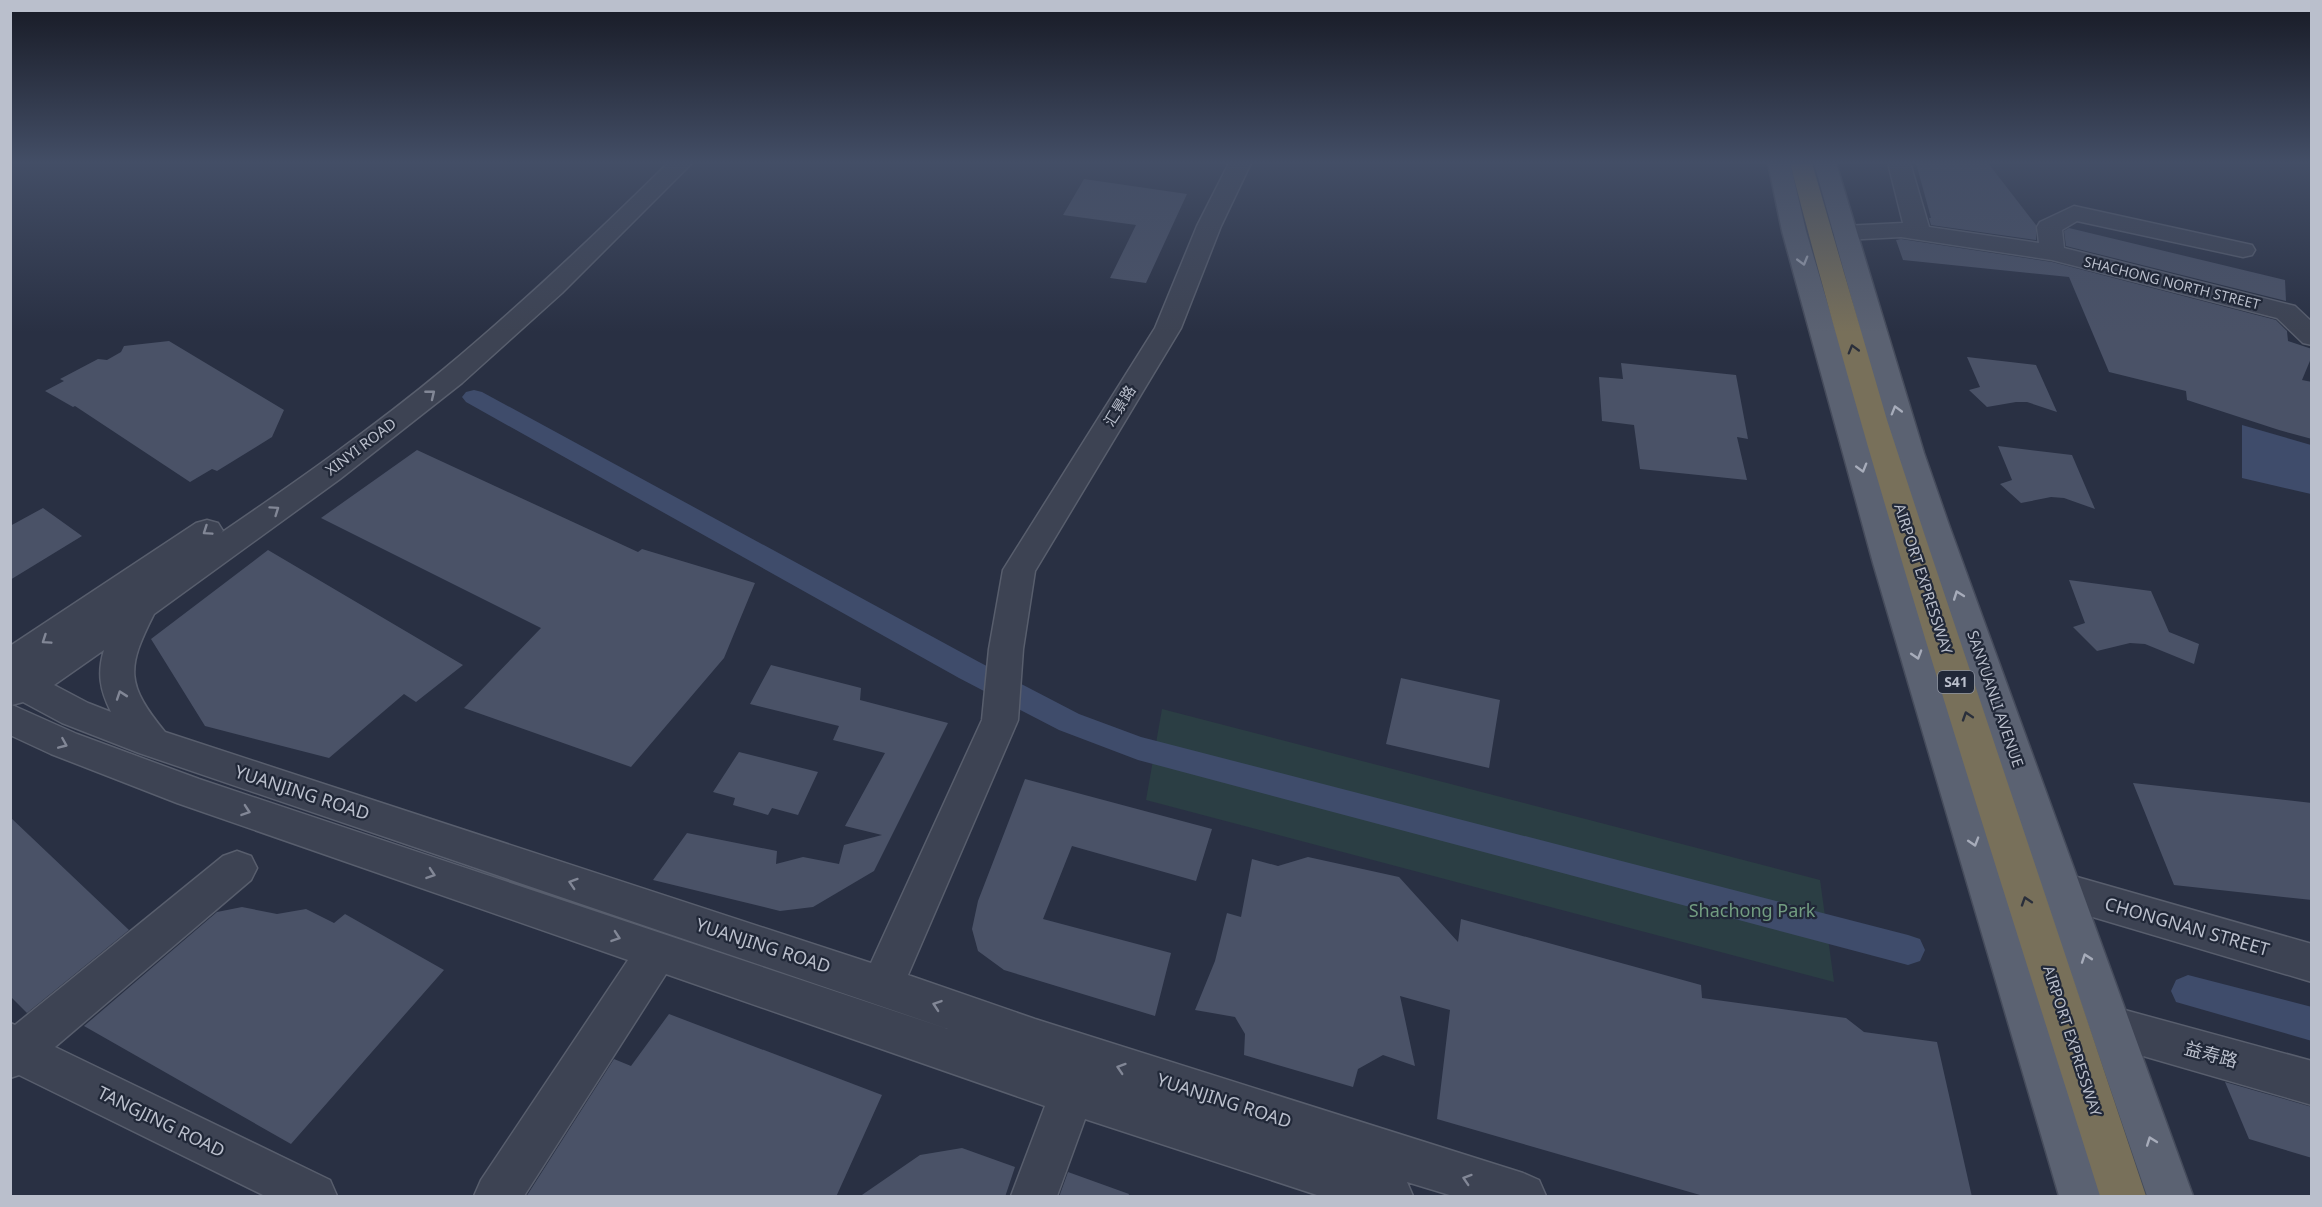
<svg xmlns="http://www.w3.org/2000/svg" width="2322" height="1207" viewBox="0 0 2322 1207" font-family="'Noto Sans','Noto Sans SC',sans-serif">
  <rect width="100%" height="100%" fill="#293043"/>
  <path fill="#2b3e44" d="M1162,709l658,171 14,102 -688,-182z"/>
  <path fill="#3f4c6b" d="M2242,425l69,20v49l-69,-16z"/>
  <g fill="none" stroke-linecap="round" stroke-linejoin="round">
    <path fill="#3f4c6b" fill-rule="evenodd" d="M474,390l8,2 497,270 100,52 62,23 767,198 12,4 5,11 -5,11 -12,4 -770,-205 -79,-30 -100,-52 -493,-276 -4,-5 4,-5z
      M2188,975l124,32v34l-136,-39 -5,-11 5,-11z"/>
  </g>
  <path fill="#4a5267" d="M1916,163h72l48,62v15l-105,-15 -2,-7h2z
    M1084,179l103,15 -41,89 -36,-5 26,-53 -73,-10z
    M2069,228l216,52 1,21 -220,-55 -2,-15z
    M1901,239l151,23 224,58 11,11 1,10 24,8v7l-10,24 10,2v57l-33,-9 -92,-30 -1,-9 -77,-19 -40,-95 -166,-17 -7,-20z
    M169,341l115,69 -12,27 -55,34 -5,-2 -22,13 -115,-76 -2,1 -28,-16 19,-10 -4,-2 38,-20 9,1 14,-8 3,-6z
    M1967,357l69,8 21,47 -30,-10h-11l-29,5 -18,-17 11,-3z
    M1621,363l115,12 12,64 -11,-2 10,43 -107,-11 -6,-44 -32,-4 -3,-44 24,2z
    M1998,446l74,9 23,54 -31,-11 -13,-1 -30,6 -21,-19 12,-4z
    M417,450l221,102 4,-3 113,34 -31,75 -93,109 -167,-59 77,-80 -220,-110z
    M43,508l39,28 -72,44v-54z
    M268,550l195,115 -47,37 -12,-8 -75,64 -124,-32 -54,-87z
    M2069,580l82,11 18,41 30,12 -5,20 -49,-20 -15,-1 -33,8 -24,-24 12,-4z
    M771,665l90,23 -1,12 88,23 -74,148 -61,36 -33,4 -127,-31 34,-47 90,18 -1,13 27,-7 36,7 5,-19 38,-10 -37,-9 40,-73 -52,-13 6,-14 -89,-22z
    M1401,678l99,22 -11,68 -103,-24z
    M739,752l79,20 -20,43 -26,-7 -4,7 -35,-10 2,-7 -22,-6z
    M1025,779l187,50 -16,52 -124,-35 -29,73 128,34 -16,63 -151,-46 -26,-19 -6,-22 6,-28z
    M2133,783l179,20v97l-138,-15z
    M10,817l119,113 -102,83 -17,-17z
    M1308,857l91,20 59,65 3,-23 240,66 1,13 144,20 18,14 73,10 35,155h-265l-270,-78 13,-109 -50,-14 15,70 -32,-11 -25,14 -5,18 -109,-32 1,-21 -10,-17 -40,-7 20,-49 12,-48 14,4 11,-58 26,7z
    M242,907l35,7 29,-5 28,14 11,-9 99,56 -153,174 -207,-118 133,-114z
    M669,1014l213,81 -46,102h-310l88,-138 17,7z
    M2225,1082l87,25v51l-63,-19z
    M962,1148l53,19 -10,30h-146l61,-42z
    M1068,1172l61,22 -1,3h-69z"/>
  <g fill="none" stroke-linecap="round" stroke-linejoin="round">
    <g stroke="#585e6d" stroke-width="3">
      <path id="minor" d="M668,163h24l-130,130 -100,90 -122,96 -186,135c-28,55 -28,70 11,118l706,231 111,-243 7,-71 14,-79 152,-242 42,-102 32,-63h22l-30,63 -40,102 -146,243 -12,78 -5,71 -110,255 127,44 488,154 16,7 7,16h-93l-46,-14 6,14h-93l-235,-77 -28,77h-46l34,-90 -379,-132 -142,222h-50l7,-16 147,-220 -451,-157 -126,-49 -41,-19v-89l186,-123 11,-3 11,3 5,8 -2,2c76,-52 152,-105 223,-164 78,-65 152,-135 224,-206zM104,650c-7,23 -4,40 7,62l-23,-9 -34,-18zM23,702l39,21 77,30 809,276 -749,-250 -122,-45 -65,-29z
        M1888,163h22l19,64 110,16 -2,-16 3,-5 34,-16 178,39 3,5 -3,5 -9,2 -166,-36 -15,9 2,18 231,58 17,16v23l-9,-2 -26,-25 -225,-58 -151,-23 -57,3 -9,-2 -3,-5 3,-5 9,-2 59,-3z
        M237,851l14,5 6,12 -6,12 -196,167 275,133 7,16h-72l-246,-121 -9,3v-55l5,2 208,-169z
        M2063,873l249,71v38l-263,-78 -6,-13 6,-13z
        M2110,1006l202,55v44l-217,-63 -6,-15 6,-15z"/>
    </g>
    <g stroke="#464c5c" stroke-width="3">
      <path id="major" d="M1768,163h22l16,68 99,332 200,633h-46l-186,-633 -91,-332z
        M1814,163h22l88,290 25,72 244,671h-46l-230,-671 -23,-72z"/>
    </g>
    <g stroke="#444b5a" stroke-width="3">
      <path id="highway" d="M1790,163h22l75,257 38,116 221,660h-46c-108,-343 -220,-685 -310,-1033z"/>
    </g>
    <use href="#minor" fill="#3d4353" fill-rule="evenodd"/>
    <use href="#major" fill="#5b6272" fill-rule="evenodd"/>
    <use href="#highway" fill="#78705a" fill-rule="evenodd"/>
  </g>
  <defs><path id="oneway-chevron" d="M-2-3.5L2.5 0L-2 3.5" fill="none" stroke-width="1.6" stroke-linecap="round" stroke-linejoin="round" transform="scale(1.5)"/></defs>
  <g stroke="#a7acba">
    <use href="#oneway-chevron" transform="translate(1803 261) rotate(74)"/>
    <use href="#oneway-chevron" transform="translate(1896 410) rotate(-106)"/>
    <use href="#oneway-chevron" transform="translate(1862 468) rotate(74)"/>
    <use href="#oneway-chevron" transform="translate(1958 595) rotate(-110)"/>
    <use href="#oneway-chevron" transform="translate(1917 655) rotate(73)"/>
    <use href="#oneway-chevron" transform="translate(1974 842) rotate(73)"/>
    <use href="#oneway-chevron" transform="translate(2086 958) rotate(-109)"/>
    <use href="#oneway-chevron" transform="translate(2151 1141) rotate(-110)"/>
  </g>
  <g stroke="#2a2f3b">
    <use href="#oneway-chevron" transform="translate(1853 349) rotate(-106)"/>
    <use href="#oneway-chevron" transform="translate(1967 716) rotate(-108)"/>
    <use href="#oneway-chevron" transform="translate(2026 901) rotate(-108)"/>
  </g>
  <g stroke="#828796">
    <use href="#oneway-chevron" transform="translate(431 394) rotate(-39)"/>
    <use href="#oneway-chevron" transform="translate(275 510) rotate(-35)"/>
    <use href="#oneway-chevron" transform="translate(207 531) rotate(146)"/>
    <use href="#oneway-chevron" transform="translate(46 640) rotate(146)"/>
    <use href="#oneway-chevron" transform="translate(121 695) rotate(-109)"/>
    <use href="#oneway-chevron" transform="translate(63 744) rotate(23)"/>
    <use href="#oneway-chevron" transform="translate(246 811) rotate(19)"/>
    <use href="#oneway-chevron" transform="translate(431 874) rotate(19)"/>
    <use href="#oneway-chevron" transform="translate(573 883) rotate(-162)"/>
    <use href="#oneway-chevron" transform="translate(616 937) rotate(19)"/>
    <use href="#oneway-chevron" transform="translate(937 1005) rotate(-161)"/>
    <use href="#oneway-chevron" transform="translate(1121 1068) rotate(-162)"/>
    <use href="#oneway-chevron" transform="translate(1467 1179) rotate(-162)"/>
  </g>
  <linearGradient id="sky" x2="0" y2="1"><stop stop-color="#171a25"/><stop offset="0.49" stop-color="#434e66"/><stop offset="1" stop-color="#434e66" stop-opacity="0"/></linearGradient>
  <rect width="2322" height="332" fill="url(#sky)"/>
  <g text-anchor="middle" stroke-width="4.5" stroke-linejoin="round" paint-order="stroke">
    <g font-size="14" fill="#babfcc" stroke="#212838">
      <text transform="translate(2172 283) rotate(14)" y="5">SHACHONG NORTH STREET</text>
    </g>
    <rect fill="#212838" stroke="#8c92a0" stroke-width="1.5" x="1938" y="671" width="36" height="22" rx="4.5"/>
    <g font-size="14" font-weight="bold" fill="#babfcc">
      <text x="1956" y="687">S41</text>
    </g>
    <g font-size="15" fill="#babfcc" stroke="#212838">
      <text transform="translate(1120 406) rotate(-58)" y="5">汇景路</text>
      <text transform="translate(361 447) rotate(-37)" y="5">XINYI ROAD</text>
      <text transform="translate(1923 579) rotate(72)" y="5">AIRPORT EXPRESSWAY</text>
      <text transform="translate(1995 699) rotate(71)" y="5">SANYUANLI AVENUE</text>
      <text transform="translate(2072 1041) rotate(72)" y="5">AIRPORT EXPRESSWAY</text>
    </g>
    <g font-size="18" fill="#babfcc" stroke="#212838">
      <text transform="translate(302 793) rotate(18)" y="6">YUANJING ROAD</text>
      <text transform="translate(2187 927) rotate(16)" y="6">CHONGNAN STREET</text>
      <text transform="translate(763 946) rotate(18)" y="6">YUANJING ROAD</text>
      <text transform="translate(2211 1055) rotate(15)" y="6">益寿路</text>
      <text transform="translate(1224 1101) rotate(18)" y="6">YUANJING ROAD</text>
      <text transform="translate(161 1122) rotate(26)" y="6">TANGJING ROAD</text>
    </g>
    <g font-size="18" fill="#729c81" stroke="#212838">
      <text x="1752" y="917">Shachong Park</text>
    </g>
  </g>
  <rect width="2322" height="1207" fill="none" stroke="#babfcc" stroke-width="24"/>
</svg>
